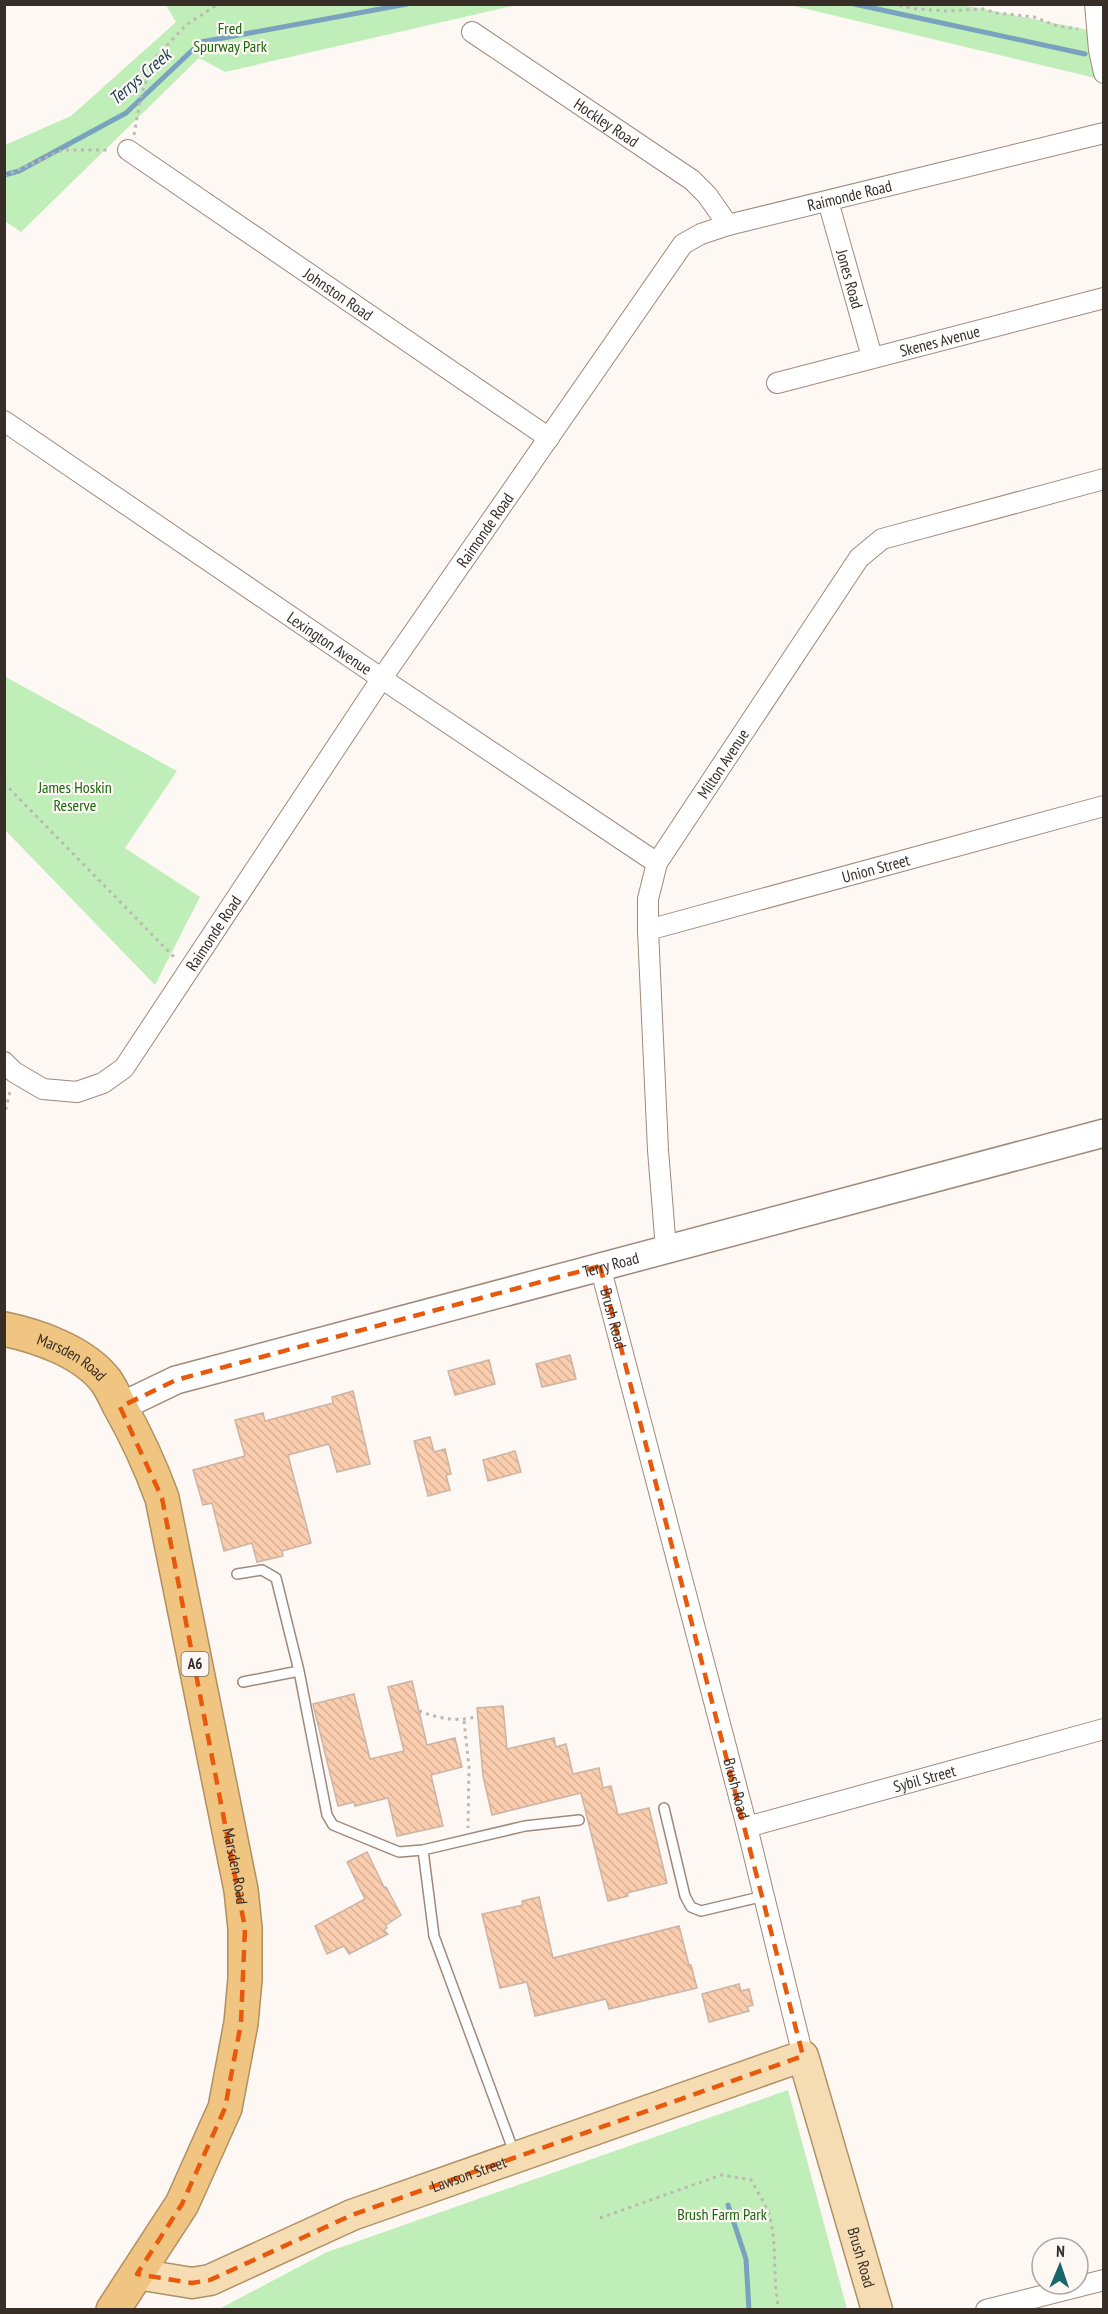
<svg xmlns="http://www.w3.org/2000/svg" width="1108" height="2314" viewBox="0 0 1108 2314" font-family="'PT Sans Narrow',sans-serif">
  <defs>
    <pattern id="building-back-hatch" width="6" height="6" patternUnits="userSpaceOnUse" patternTransform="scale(1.5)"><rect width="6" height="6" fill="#facdae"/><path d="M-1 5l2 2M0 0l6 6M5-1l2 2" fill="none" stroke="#d7b096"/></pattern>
  </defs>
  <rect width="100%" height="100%" fill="#fef8f5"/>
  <path fill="#bfeeb8" d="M166,5h351l-292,67 -26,-14 -178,174 -16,-11v-76l66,-29 105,-94z
    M790,5h173l125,25 7,48z
    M4,676l173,95 -52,77 75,49 -45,88 -150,-155z
    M788,2090l59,219h-628l108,-57z"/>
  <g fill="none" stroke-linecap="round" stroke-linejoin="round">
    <path stroke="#79a2be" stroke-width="5" d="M854,4l231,50
      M4,175l15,-4 107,-58 75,-71 206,-38
      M728,2205l18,54 3,51"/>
  </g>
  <path fill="url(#building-back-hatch)" stroke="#ccb4a4" stroke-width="1.5" d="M570,1355l6,24 -34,8 -6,-23z
    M489,1360l6,24 -40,11 -7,-24z
    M353,1391l17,73 -33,8 -8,-28 -41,11 23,88 -29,8 1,5 -26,6 -5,-19 -28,8 -12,-48 -9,2 -10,-35 52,-14 -10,-36 28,-7 2,8 68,-18 -1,-6z
    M430,1437l4,15 11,-3 6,25 -5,1 4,15 -22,6 -14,-55z
    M515,1451l6,21 -33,9 -5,-21z
    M412,1681l15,64 28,-7 7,29 -31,8 12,51 -46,10 -9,-38 -33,8 -1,-4 -16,4 -25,-102 41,-10 16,65 34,-8 -16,-64z
    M503,1706l4,43 47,-11 2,9 10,-3 7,30 26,-6 4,20 8,-2 7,29 31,-7 18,75 -40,10 1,3 -20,5 -27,-108 -89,22 -9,-39 -6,-68z
    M367,1852l17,35h2l15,28 -15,10 1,3 -3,2 4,4 -39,20 -5,-8 -17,8 -12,-28 50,-27 -18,-37z
    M539,1897l14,61 126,-32 10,39h2l6,23 -88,21 -3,-10 -71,17 -8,-34 -27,6 -18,-74 41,-9 -1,-4z
    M739,1984l2,7 8,-2 4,16 -6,2 2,4 -40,11 -7,-28z"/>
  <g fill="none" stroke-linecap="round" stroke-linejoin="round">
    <g stroke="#a0897a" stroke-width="12">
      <path id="lane" d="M237,1574l25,-4 14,8 23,93 28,144 6,10 66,27 24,-2 102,-24 54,-6
        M243,1682l56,-11
        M664,1808l21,88 6,11 10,4 63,-15
        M423,1850l11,86 81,219"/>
    </g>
    <g stroke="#a0897a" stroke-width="22">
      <g id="street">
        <path d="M1095,4l4,46 5,23"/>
        <path id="s1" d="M472,32l220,148 15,15 21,30"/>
        <path id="s2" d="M128,150l421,288"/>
        <path id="s3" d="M828,201l44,156"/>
        <path id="s4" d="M777,383l327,-85"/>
        <path id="s5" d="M4,421l368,251 285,191"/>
        <path id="s6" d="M648,930l456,-124"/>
        <path id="s7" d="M4,1062l10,10 29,17 34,3 26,-9 21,-15 258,-390 301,-434 18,-10 27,-9 376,-92"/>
        <path id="s8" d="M666,1249l-8,-99 -10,-220v-31l9,-36 202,-305 23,-19 222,-60"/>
        <path id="s9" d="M600,1266l147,561 56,229"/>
        <path id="s10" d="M747,1827l357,-98"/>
        <path d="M986,2310l118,-30"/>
      </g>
    </g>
    <g stroke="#a0897a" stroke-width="30">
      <g id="secondary">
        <path id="s11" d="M120,1407l56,-27 928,-247"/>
      </g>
    </g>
    <g stroke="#af9062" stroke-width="33">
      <g id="primary">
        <path id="s12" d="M137,2274l55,9 18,-3 142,-65 451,-159 74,254"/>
      </g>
    </g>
    <g stroke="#af9062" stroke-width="36">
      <g id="highway">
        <path id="s13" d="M4,1329c34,7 80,23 102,52 5,7 9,16 13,24 17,30 31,60 43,93l79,392 4,38v51l-4,44 -16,85 -43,96 -69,106"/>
      </g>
    </g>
    <path stroke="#beb8b4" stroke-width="3" stroke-dasharray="3 4.5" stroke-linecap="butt" d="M892,4l24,5 33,2 34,-2 14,4 37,4 23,9 21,3
      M134,135l7,-39 12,-36 33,-35 32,-21
      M4,176l59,-26h48
      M4,783l171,175
      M4,1117l6,-26
      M419,1711c19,7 39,12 59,5
      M464,1721l5,46 -1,61
      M600,2218l121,-43 30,5c6,11 14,23 18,34 9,31 3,65 10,96"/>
    <use href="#lane" stroke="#fff" stroke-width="9"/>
    <use href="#street" stroke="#fff" stroke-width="20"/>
    <use href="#secondary" stroke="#fff" stroke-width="27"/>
    <use href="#primary" stroke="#f6dcb3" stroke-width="30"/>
    <use href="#highway" stroke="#f0c481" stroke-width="33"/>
  </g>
  <path fill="none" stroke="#e8590c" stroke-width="4.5" stroke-dasharray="12 8" stroke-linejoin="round" d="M600,1266l203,790 -451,159 -142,65 -18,3 -55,-9 45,-70 43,-96 16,-85 4,-95 -83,-430 -42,-91 56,-27z"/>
  <g text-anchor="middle" stroke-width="4.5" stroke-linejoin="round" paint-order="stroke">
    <rect fill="#fef8f5" stroke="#736b66" stroke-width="1.5" x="181.5" y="1652" width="27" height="24" rx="4.5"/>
    <g font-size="15" font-weight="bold" fill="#372e28">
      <text x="195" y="1669">A6</text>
    </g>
    <g font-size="16" fill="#19670e" stroke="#fef8f5">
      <text x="230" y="34">Fred<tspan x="230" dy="18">Spurway Park</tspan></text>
      <text x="75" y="793">James Hoskin<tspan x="75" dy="18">Reserve</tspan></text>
      <text x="722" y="2220">Brush Farm Park</text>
    </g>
    <g font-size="16" fill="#372e28" stroke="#fef8f5">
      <text dy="6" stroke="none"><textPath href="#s1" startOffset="162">Hockley Road</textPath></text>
      <text dy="6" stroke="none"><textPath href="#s7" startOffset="1305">Raimonde Road</textPath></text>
      <text dy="6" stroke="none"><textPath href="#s3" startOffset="81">Jones Road</textPath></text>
      <text dy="6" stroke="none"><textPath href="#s2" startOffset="255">Johnston Road</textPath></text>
      <text dy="6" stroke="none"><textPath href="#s4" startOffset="168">Skenes Avenue</textPath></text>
      <text dy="6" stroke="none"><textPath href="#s7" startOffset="783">Raimonde Road</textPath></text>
      <text dy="6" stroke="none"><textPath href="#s5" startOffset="394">Lexington Avenue</textPath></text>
      <text dy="6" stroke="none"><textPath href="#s8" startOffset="507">Milton Avenue</textPath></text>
      <text dy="6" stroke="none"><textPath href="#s6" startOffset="236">Union Street</textPath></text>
      <text dy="6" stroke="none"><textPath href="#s7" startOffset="297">Raimonde Road</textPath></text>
      <text dy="6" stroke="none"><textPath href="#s11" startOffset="512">Terry Road</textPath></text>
      <text dy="6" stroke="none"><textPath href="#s9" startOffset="54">Brush Road</textPath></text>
      <text dy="6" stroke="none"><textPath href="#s13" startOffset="74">Marsden Road</textPath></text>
      <text dy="6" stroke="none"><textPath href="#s10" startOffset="184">Sybil Street</textPath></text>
      <text dy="6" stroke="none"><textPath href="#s9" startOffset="540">Brush Road</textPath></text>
      <text dy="6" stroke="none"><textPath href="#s13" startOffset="622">Marsden Road</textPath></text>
      <text dy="6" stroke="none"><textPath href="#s12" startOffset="354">Lawson Street</textPath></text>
      <text dy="6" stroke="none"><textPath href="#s12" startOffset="918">Brush Road</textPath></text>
    </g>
    <g font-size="18" font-style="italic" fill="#183a51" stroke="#fef8f5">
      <text transform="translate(140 77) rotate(-41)" y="6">Terrys Creek</text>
    </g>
  </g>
  <rect width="1108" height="2314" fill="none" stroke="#372e28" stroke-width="12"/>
  <g transform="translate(1060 2266) rotate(2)"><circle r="28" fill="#fef8f5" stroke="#aea7a3" stroke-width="1.5"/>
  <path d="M0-4.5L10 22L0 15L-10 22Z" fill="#176669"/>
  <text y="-9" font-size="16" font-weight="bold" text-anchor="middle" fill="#372e28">N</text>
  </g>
</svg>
